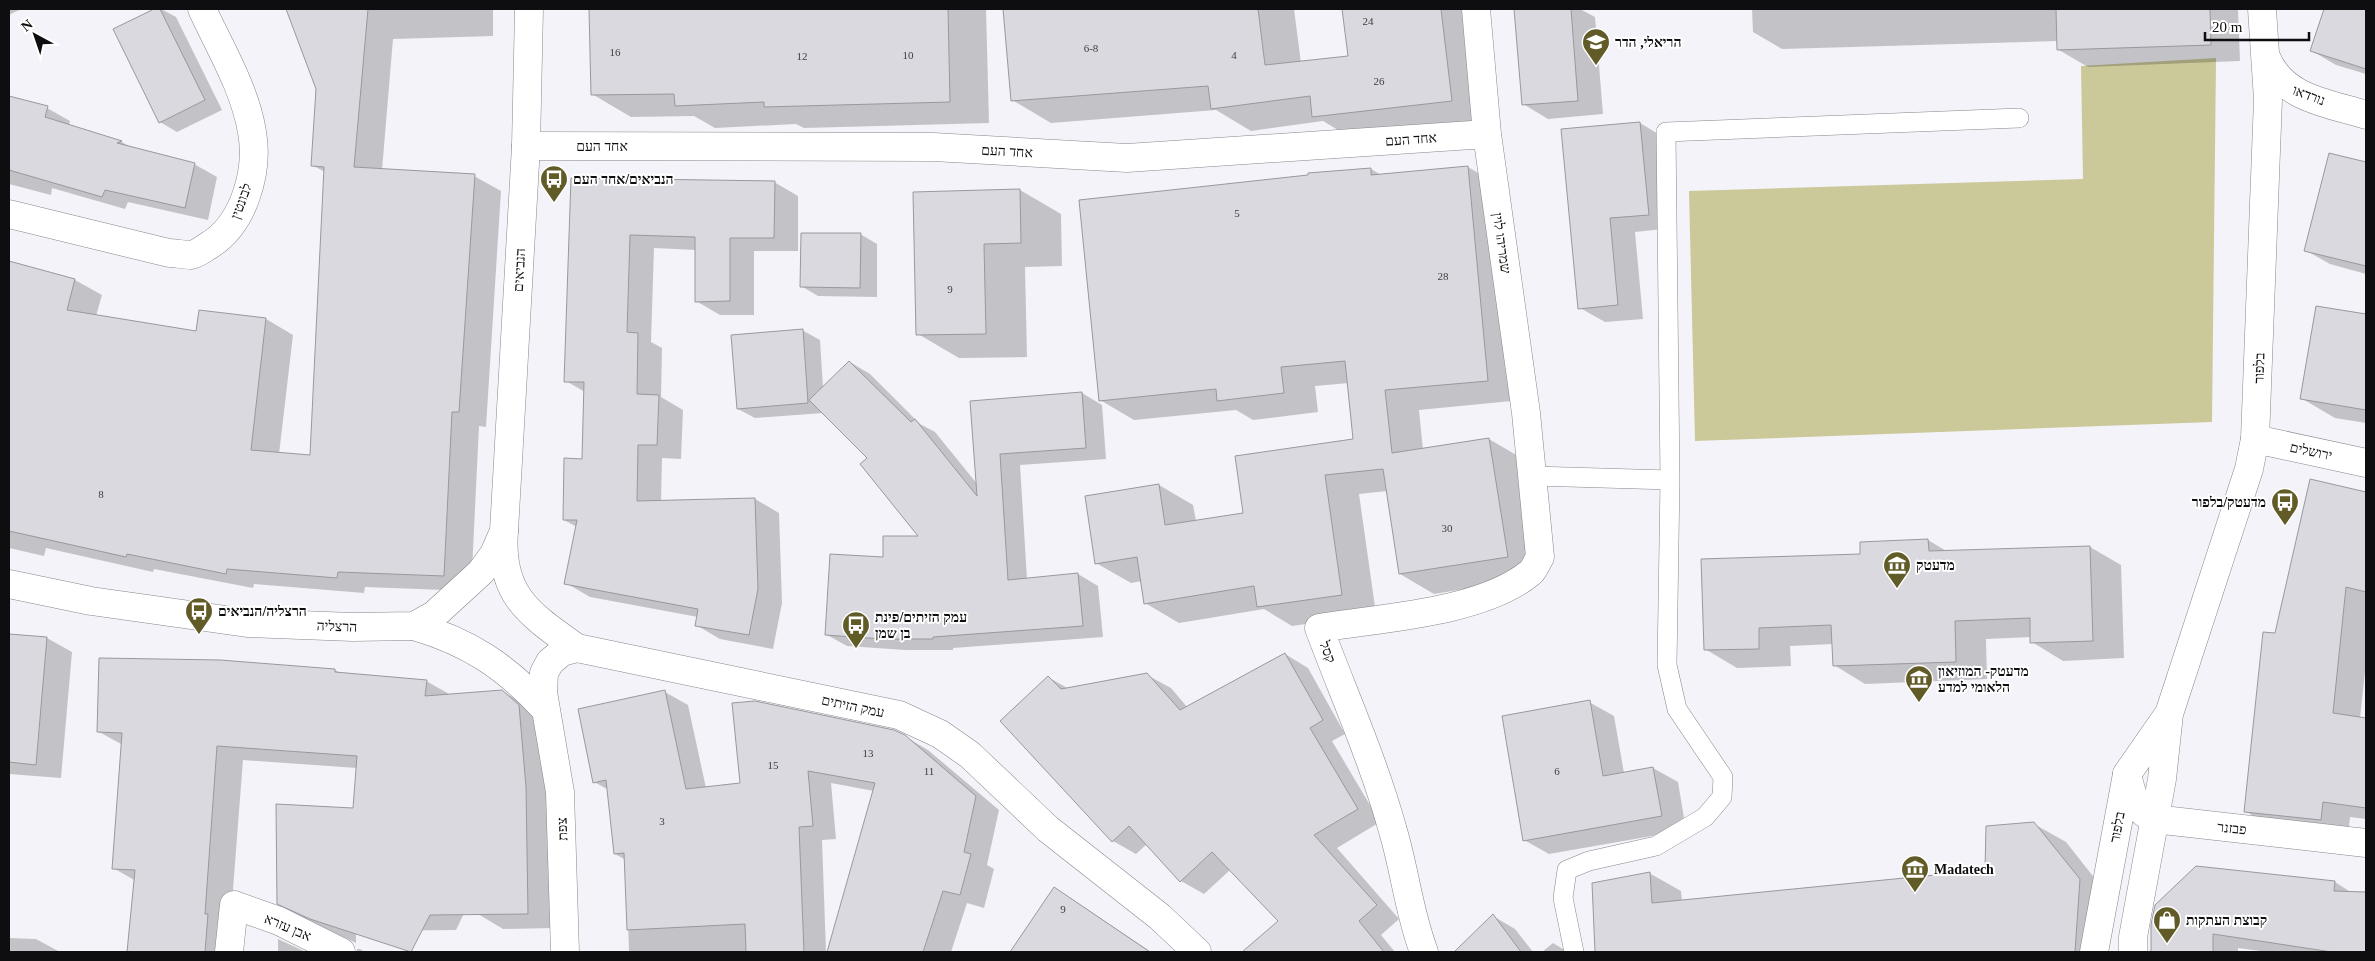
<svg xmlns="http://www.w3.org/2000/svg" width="2375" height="961" viewBox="0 0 2375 961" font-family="'Times New Roman',Heebo,serif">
  <rect width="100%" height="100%" fill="#f4f3f9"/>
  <path fill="#cbc899" d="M2216,58l-4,364 -517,19 -6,-250 394,-12 -2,-113z"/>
  <path fill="#0003" d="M9,9h12l-12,6z
    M157,9h4l15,8 46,93 -45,22 -17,-10 -45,-93z
    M287,9h206v27l-100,3 -11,131 92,6 27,15 -15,236 -7,-1 -8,165 -106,-4 -1,6 -110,-9 -1,4 -99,-19 -1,3 -107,-24 -2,8 -35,-8v-286l66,18 27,15 -6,21 102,16 68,-13 27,16 -14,119 32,2 14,-284 -13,-7 5,-76z
    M591,9h395l3,114 -185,5 -8,-4 -81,4 -21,-12 -63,1 -39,-23z
    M1004,9h290l7,54 49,-5 -6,-49h133l14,114 -138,16 -30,-18 -72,10 -35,-21 -165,13 -39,-23z
    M1515,9h65l15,8 8,97 -55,5 -25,-15z
    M1752,9h486l2,52 -152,6 -29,-17 -1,-9 -276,8 -29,-17z
    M2325,9h41v65l-30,-9 -24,-14z
    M9,98l38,10 23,13 -1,5 53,16 12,7 60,15 23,13 -9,43 -80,-18 -3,7 -73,-21 -1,7 -42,-11z
    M1640,123l25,15 8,90 -38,4 8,87 -38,3 -25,-14z
    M2330,154l36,9v111l-36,-10 -25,-14z
    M1468,167l34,20 20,213 -103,10 4,40 66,-11 34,20 19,117 -108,18 -34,-20 -13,-83 -28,3 17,120 -84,12 -28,-17 -85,14 -34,-20 -3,-22 -11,2 -35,-20 63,-78 34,20 3,16 49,-7 110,-74 -6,-57 -34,3 3,26 -65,8 -17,-10 -102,10 -34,-20 271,-231 10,6z
    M573,179l201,3 24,14v55h-44v64h-34l-24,-14v-51l-42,-2 -3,94 11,6 -1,49 22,13 -2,49 -19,-1 -1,44 94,-3 24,14 3,90 -9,46 -53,-10 -24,-14 2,-8 -108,-20 -24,-14 11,-56 -13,-7 19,-60 2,-68 -19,-11z
    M1020,190l41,24 1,52 -37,1 2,90 -68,1 -41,-24 -4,-141z
    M860,234l17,10v53l-59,-1 -17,-10z
    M2317,307l49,8v108l-31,-5 -34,-20z
    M802,330l18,10 3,48 27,-26 20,12 50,50 15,8 43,53 -6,-83 110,-9 20,12 4,54 -86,6 7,114 51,-5 20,12 5,51 -150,11v2h-48l-58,-4 -20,-11 58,-77 35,-21 -51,-79 -46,-45 -68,5 -17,-9z
    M2361,492l5,3v168l-6,55 6,1v100l-16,-2 -2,18 -76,-8 -27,-16 31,-177z
    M1928,540l20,12 142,-5 31,18 3,93 -61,3 -31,-19v-5l-46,2 1,40 -122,5 -31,-19 -1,-21 -43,2 1,20 -54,2 -32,-19 156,-94v-12z
    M9,635l38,3 25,14 -11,126 -52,-4z
    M1285,654l23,14 37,66 -13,7 48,81 -43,26 62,71 -18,16 14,17h-131l-9,-10 25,-21 -50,-51 -26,24 -23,-13 -34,-37 -11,10 -23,-13 -65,-164 21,12 78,-14 24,13 17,20z
    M335,670l7,4 84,7 25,14 51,-4 26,15 17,15 8,207 -50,1 -25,-15 4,-38 -26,54 -100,1v12l-52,-25 -26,-15 76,-94 3,-41 -114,-8 -13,168 1,24h-102l7,-71 -23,-13 10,-123 -24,-13z
    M665,692l23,13 18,83 35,-3 163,-49 24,14 71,60 -12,55 7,4 -10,39 -17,-5 -16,49h-122l45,-161 -43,-8 5,56 -14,1 4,112h-197l-3,-92 -11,-6 -6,-64 -15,-8z
    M1589,702l25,14 10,57 29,-5 25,14 8,48 -137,24 -25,-14z
    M2034,824l32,18 45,57 -3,53h-512l-3,-68 56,-11 32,18 1,10 305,-30z
    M2335,882l17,11h14v59h-98l-30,-4v4h-86v-27z
    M1055,889l20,12 76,51h-140z
    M1493,916l22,13 18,23h-70l-2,-5z
    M9,938l27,1 24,13h-51z
    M278,939l28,13h-28z
    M1553,943l15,9h-26z
    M357,949h3l5,3h-8z"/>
  <path fill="#dad9df" stroke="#99989d" d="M154,9h6l45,91 -46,23 -46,-94z
    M286,9h82l-14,158 121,7 -16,238h-7l-8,164 -106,-4 -1,6 -110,-9 -1,5 -99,-20 -1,3 -117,-26v-270l66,18 -8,31 129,21 3,-21 67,8 -15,132 59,5 14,-288 -13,-1 5,-77z
    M589,9h359l2,93 -186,5v-5l-89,4 -1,-12 -83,1z
    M1003,9h255l7,56 83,-9 -6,-47h99l11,92 -140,16 -2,-21 -99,13 -3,-23 -197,15z
    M1514,9h57l7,92 -56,4z
    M2056,9h154l1,36 -154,5z
    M2324,9h42v60l-56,-18z
    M9,96l39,10 -3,11 77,24 -5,2 78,20 -10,45 -80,-18 -3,7 -93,-27z
    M1640,122l9,93 -39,3 8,87 -40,4 -17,-180z
    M2329,153l37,9v104l-62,-15z
    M1468,166l20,215 -103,9 7,63 97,-15 19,119 -109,17 -16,-105 -58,6 17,120 -85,12 -3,-21 -110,18 -7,-47 -42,7 -10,-68 74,-12 6,41 78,-12 -8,-57 118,-17 -8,-78 -64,6 3,26 -67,8 -1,-12 -117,12 -20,-201 229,-25v-2l63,-5v7z
    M571,178l204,3 -1,57h-44v63l-35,1v-65l-65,-2 -3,97 11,1 -1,61 22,1 -2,50h-19l-1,56 118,-3 3,91 -9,46 -54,-9 3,-17 -134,-25 13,-64h-14l1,-62 18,1 2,-77h-20z
    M1020,189l1,54 -37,1 2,90 -70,1 -3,-143z
    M801,233h60l-1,55 -60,-1z
    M2316,306l50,8v96l-66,-11z
    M803,329l5,74 -71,6 -6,-74z
    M849,361l62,61 4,-3 62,77 -7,-95 112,-9 4,56 -86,6 8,126 70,-7 5,53 -150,11v2h-50l-58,-4 5,-81 53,3v-21h35l-58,-72 7,-6 -58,-58z
    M2310,479l56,13v100l-20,-5 -13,126 33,5v90l-43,-6 -2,18 -77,-8 19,-180 12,1z
    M1928,539l1,12 161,-5 3,95 -63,2v-25l-75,3 1,41 -123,4 -2,-41 -72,3v21l-55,1 -3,-91 159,-5v-12z
    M9,634l38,3 -11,128 -27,-3z
    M1285,653l38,67 -13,8 48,81 -44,26 63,70 -18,16 25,31h-142l36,-31 -66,-69 -32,30 -51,-56 -17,16 -112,-121 48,-45 13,13 86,-16 33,37z
    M99,658l121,2 115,9v3l92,8 -2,16 77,-6 17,15 7,82 2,127 -98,1 -19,37 -101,-33 -33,-15 -1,-100 77,4 4,-52 -140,-10 -12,168h3l-3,38h-78l8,-82 -23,-1 10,-136 -25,-1z
    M665,690l21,99 54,-6 -8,-80 23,-2 139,29 11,5 71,61 -12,56 7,2 -11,41 -17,-4 -20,61h-96l48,-169 -67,-12 5,55 -14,1 5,125h-58l-1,-28 -118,6 -3,-77 -10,1 -8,-74 -13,3 -15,-74z
    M1590,700l13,76 50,-9 9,49 -139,25 -21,-125z
    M2034,822l46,57 -5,73h-480l-3,-69 58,-11 2,31 333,-33 1,-44z
    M2196,866l139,15 -1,10 32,1v60h-34l-119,-18v18h-62v-27l4,-20z
    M1054,887l96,65h-140z
    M1493,914l28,38h-67z"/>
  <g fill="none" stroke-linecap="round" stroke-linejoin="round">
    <g stroke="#87878c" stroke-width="20">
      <path id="service" d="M1533,476l137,4
        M1574,952l-11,-54 4,-28 22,-9 67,-15 49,-29 17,-20 1,-20 -46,-68 -10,-44 3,-185 -4,-348 353,-14"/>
    </g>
    <g stroke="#87878c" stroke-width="29">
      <path id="minor" d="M2266,57c17,42 62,46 100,58
        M526,146l407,1 194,11 360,-24
        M9,214l160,39c7,0 15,2 22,2 6,-1 12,-6 17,-9 36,-21 51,-75 44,-114 -7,-43 -32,-84 -50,-123
        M2255,439l111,24
        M504,531c-5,64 25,83 73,117l322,67 41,19 30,21 78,74 112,88 37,35
        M414,626c55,16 91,40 130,82
        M2127,774c5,20 7,36 27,45l212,24
        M229,952l5,-47 45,16 62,31
        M565,952l-5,-160 -17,-100 1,-19 6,-11 12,-10 15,-4
        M1424,952c-15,-39 -19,-81 -31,-121 -19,-69 -49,-136 -74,-203 61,-10 162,-15 211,-55 4,-3 7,-11 10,-16l-14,-144 -39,-279 -11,-125"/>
    </g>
    <g stroke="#87878c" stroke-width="29">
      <path id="tertiary" d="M9,584l82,17 156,22 106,4 61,-1 20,-11 47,-43 13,-18 10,-23 22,-385 3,-137
        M2094,952l33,-178 41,-59
        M2133,952v-15l29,-158 7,-65 80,-245 6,-30 13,-340 -6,-90"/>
    </g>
    <use href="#service" stroke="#fff" stroke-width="19"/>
    <use href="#minor" stroke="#fff" stroke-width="28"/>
    <use href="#tertiary" stroke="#fff" stroke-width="28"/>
  </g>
  <defs>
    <g id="school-pin" transform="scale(1.4375)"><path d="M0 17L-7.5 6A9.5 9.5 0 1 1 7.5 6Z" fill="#605b27" stroke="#fff"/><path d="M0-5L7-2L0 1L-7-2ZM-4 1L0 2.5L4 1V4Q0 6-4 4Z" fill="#fff"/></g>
    <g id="bus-pin" transform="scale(1.4375)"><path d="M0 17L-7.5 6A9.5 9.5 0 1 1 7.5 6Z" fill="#605b27" stroke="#fff"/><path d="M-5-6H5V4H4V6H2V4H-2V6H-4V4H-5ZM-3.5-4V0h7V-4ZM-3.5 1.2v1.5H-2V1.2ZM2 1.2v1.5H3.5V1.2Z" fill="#fff"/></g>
    <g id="museum-pin" transform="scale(1.4375)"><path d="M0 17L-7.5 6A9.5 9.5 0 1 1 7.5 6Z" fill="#605b27" stroke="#fff"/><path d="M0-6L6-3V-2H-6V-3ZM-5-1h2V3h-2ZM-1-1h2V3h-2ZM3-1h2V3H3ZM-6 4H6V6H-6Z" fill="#fff"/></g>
    <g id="shop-pin" transform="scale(1.4375)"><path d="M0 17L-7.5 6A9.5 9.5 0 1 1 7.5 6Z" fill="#605b27" stroke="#fff"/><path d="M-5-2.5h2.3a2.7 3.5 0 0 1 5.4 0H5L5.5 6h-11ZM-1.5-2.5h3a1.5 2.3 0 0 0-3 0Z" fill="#fff"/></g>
  </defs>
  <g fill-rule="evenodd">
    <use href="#school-pin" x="1596" y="42"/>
    <use href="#bus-pin" x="554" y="179"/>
    <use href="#bus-pin" x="2285" y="502"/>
    <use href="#museum-pin" x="1897" y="565"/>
    <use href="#bus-pin" x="199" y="611"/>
    <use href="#bus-pin" x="856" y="625"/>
    <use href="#museum-pin" x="1919" y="679"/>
    <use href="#museum-pin" x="1915" y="869"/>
    <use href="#shop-pin" x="2167" y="920"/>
  </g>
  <g text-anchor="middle" stroke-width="4" stroke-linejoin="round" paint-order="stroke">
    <g font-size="11" fill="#414043">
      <text x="1368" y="25">24</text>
      <text x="1091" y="52">6-8</text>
      <text x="615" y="56">16</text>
      <text x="908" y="59">10</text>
      <text x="1234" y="59">4</text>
      <text x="802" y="60">12</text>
      <text x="1379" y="85">26</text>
      <text x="1237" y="217">5</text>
      <text x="1443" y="280">28</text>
      <text x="950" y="293">9</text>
      <text x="101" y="498">8</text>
      <text x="1447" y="532">30</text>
      <text x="868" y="757">13</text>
      <text x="773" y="769">15</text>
      <text x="929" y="775">11</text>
      <text x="1557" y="775">6</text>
      <text x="662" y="825">3</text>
      <text x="1063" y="913">9</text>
    </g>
    <g font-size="14" font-weight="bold" fill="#0e0d0f" stroke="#fff" text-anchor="start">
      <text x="1615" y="47">הריאלי, הדר</text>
      <text x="573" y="184">הנביאים/אחד העם</text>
      <text x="2266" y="507" text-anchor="end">מדעטק/בלפור</text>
      <text x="1916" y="570">מדעטק</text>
      <text x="218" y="616">הרצליה/הנביאים</text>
      <text x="875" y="622">עמק הזיתים/פינת<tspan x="875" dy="16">בן שמן</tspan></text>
      <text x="1938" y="676">מדעטק- המוזיאון<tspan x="1938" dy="16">הלאומי למדע</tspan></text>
      <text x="1934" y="874">Madatech</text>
      <text x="2186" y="925">קבוצת העתקות</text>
    </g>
    <g font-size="14" fill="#0e0d0f" stroke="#fff">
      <text transform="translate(2309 95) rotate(21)" y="5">נורדאו</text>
      <text transform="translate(1411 139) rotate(-4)" y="5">אחד העם</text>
      <text x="602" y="151">אחד העם</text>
      <text transform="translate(1007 151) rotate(3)" y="5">אחד העם</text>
      <text transform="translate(241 201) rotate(-70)" y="5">לבונטין</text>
      <text transform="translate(1502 243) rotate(82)" y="5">שמריהו לוין</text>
      <text transform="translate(519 270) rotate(-87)" y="5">הנביאים</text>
      <text transform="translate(2259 368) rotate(-88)" y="5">בלפור</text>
      <text transform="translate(2311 451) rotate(12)" y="5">ירושלים</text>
      <text transform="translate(337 626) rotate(2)" y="5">הרצליה</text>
      <text transform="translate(1328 652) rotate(69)" y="5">קסל</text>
      <text transform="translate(853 706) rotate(12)" y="5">עמק הזיתים</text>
      <text transform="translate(2117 827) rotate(-79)" y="5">בלפור</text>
      <text transform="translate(2232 828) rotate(6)" y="5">פבזנר</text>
      <text transform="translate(562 829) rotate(-92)" y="5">צפת</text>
      <text transform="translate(288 927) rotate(23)" y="5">אבן עזרא</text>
    </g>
  </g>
  <rect width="2375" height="961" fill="none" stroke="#0e0d0f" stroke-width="20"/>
  <g transform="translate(35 35) rotate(320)" stroke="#ffffff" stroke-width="4" paint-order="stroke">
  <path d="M0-4L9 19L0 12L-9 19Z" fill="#0e0d0f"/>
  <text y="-8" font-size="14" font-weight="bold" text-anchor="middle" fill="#0e0d0f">N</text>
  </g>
  <path d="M2205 32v8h104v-8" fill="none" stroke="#0e0d0f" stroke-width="2.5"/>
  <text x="2212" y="32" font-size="15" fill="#0e0d0f" stroke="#ffffff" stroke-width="4" paint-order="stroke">20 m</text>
</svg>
